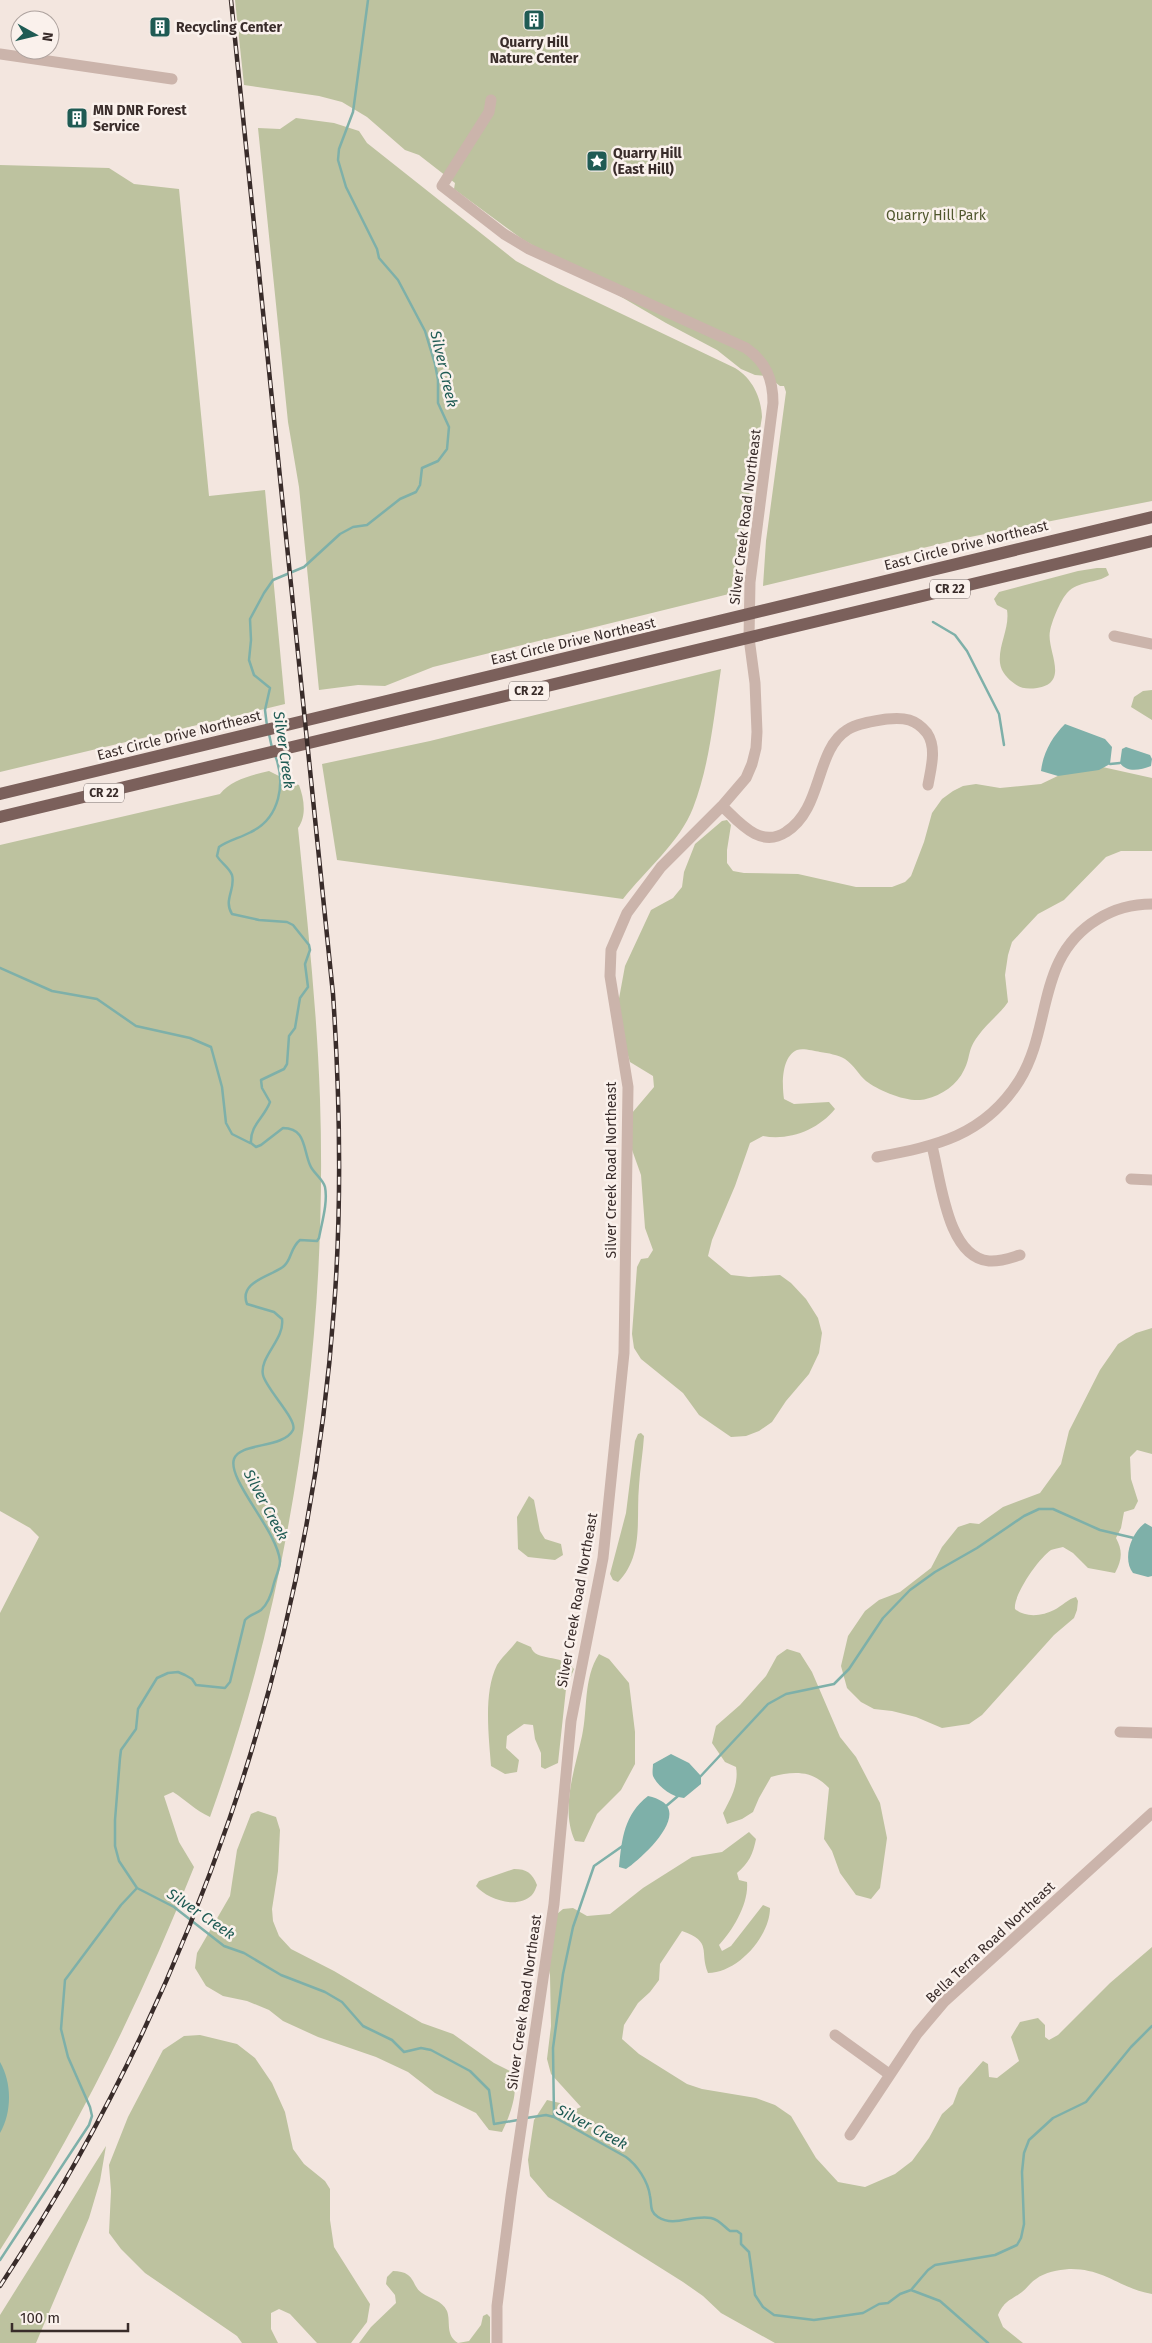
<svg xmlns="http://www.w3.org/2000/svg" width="1152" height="2343" viewBox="0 0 1152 2343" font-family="'Fira Sans',sans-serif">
  <rect width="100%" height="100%" fill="#f3e6df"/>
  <path fill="#bdc29f" d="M235,0h917v501l-187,37 -202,48 3,-45 20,-149 -2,-6h-4l-13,-10 -12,-1 -14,-6 -24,-19 -51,-27 -144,-84 -68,-50 1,-6 -36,-28 -14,-5 -38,-33 -25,-15 -23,-6 -75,-11z
    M296,118l38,5 25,8 8,12 149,118 41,22 178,85c17,10 26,29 27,49l-29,176 -300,74 -48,19 -27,-1 -39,5 -20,-203 -11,-65 -30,-294 22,1z
    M0,165l109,3 25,16 45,5 30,307 56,-6 20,214 -285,68z
    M1097,568h9l3,7c-13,9 -30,5 -42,18 -7,8 -15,28 -17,38 -4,19 21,52 -13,57 -8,1 -16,1 -22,-4 -7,-5 -14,-12 -15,-21 -2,-18 10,-35 7,-53l-10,-5 -3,-6 5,-7 79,-21z
    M721,669c-7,46 -11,95 -28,139 -13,34 -48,63 -70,91l-286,-39 -15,-96 108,-23z
    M1152,690v30l-21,-13 3,-10 9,-6z
    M1098,766l54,12v73h-31l-15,6 -42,43 -26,14 -14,15 -12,13 -4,13 -3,20 3,27c-9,13 -21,21 -30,34 -11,14 -7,21 -14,34 -7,15 -22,25 -38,29 -16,5 -47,-8 -60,-18 -7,-6 -12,-16 -21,-22 -7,-4 -17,-6 -25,-7 -6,-1 -17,-4 -23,-2 -16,7 -15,35 -13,49l10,5 35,-2 6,7c-17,21 -46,32 -72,27l-13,7 -15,43 -23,54 -4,16 23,19 18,2 31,-2 11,8 15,16 12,19 4,15 -3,20 -10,21 -23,27 -14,21 -13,9 -13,5 -15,1 -32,-22 -16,-22 -42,-34 -7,-11 -2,-14 5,-67 4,-8 7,-1 5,-8 -8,-22 -4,-53 -10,-28 1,-34 22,-26 -1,-11 -23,-14 -5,-16 -7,-42 7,-38 26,-56 22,-12 9,-11 2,-15 11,-28 27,-23 5,-1 4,5 -4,25v13l6,8 11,2 54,1 58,13h36l13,-5 6,-6 13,-34 8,-29 10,-14 11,-8 10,-5 13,-2 24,4 41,-4 25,-12z
    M269,771l14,7 9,-2 1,7 6,2c5,13 8,31 -1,43 9,90 19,181 22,271 8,242 -28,490 -110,718 -15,-7 -23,-16 -37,-25l-9,4 15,46 15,25c-53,133 -116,262 -194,383v-637l39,-76 -9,-9 -30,-17v-666l220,-51c11,-14 32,-19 49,-23z
    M1152,1328v126l-15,-4 -7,7 1,22 7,22 -4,8 -10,3 -3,16 -5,10c7,13 6,22 -1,35l-27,-5 -15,-15 -10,-6c-4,1 -9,2 -12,3 -12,8 -38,45 -36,59 10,9 28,7 39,1 8,-4 14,-11 22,-13l2,4 -1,9 -3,8 -20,17 -72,80 -13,9 -27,4 -26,-11 -24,-6 -18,-2 -13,-7 -14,-14 -6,-22 7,-30 17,-25 14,-11 21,-8 31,-24 11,-21 16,-20 12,-4 9,1 24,-17 37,-14 21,-29 8,-33 31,-61 18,-26 18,-11z
    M641,1433l3,3c-1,16 -4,33 -5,50 -3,33 5,70 -21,96l-5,-2 -3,-6 16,-61 9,-72 3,-7z
    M529,1496l5,4 6,31 5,8 16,5 2,11 -8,5 -27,-3 -10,-8 -1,-32z
    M517,1641l14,6c4,15 30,6 43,22l-8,20 -8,74 -13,6 -4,-2v-14l-6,-14 -2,-14 -9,-1 -17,12 -1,12 13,12 -2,12 -12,2 -14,-8c-2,-29 -8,-73 6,-101 5,-8 14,-16 20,-24z
    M787,1649l13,4 12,19 28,65 16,20 24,46 7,35 -7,50 -9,11 -15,-4 -16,-22 -8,-22 -8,-12 5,-51c-17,-18 -35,-17 -58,-11l-12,21 -6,14 -11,7 -15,5 -4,-11c8,-15 16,-29 13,-46l-11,-5 -13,-19 4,-17 24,-21 26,-29 11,-20z
    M599,1654l10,5 20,24 6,49v32l-14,26 -24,24 -13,28 -9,-1c-15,-32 0,-72 7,-105 6,-27 1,-57 17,-82z
    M258,1811l18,6 4,13 -2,41 -6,38 1,12 6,15 12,13 43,22 88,52 31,11 41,29 18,9c8,18 -2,43 -10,60l-13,-2 -13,-17 -41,-20 -27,-21 -32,-15 -58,-20 -35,-16 -14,-11 -22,-9 -24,-5 -17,-10 -11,-18 2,-15 33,-57 7,-46 14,-36z
    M749,1832l7,7c-3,15 -7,24 -19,34l2,7 8,2c2,21 -14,48 -28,63l3,6 9,-5 32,-41 7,3c0,28 -32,65 -62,65 -9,-22 5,-31 -26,-42l-22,33 -1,16 -9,12 -12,11 -14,22 -2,14 17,15 48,30 15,5 54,9 19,7 16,11 25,42 22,24 27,5 30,-13 17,-13 17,-23 13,-24 11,-10 6,-16 24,-27 5,3 1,13 8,1 22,-17 -8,-24 9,-15 18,-4 7,7v12l4,3 9,-5 52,-52 42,-36v347c-31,-5 -48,-26 -83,-25 -11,1 -24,3 -33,10 -5,3 -9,9 -14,13 -12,9 -17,8 -24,23l5,12 20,16h-248l-54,-30 -18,-17 -20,-14 -135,-85 -18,-21 -2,-16 6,-40 13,-20 13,3 14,7 7,-3 -30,-33 -4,-15 4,-33 -1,-51 -2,-10 9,-51 6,-5 10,-1 14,8 23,-2 33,-26 49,-31 30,-5z
    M514,1869c13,0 18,4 23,16 -1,3 -3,8 -5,10 -15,15 -45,4 -56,-9l3,-5z
    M200,2035l37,9 18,14 17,25 13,29 8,37 11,15 21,17 5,8v31l4,27 36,57 -3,18 -16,21h-34l-27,-29 -11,-5 -8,4v16l7,14h-36l-5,-7 -92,-63 -24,-24 -12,-16 2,-42 -2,-26 19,-48 35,-67 21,-14z
    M106,2146l-6,35 -11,37 -53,125h-36v-28z
    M393,2271c6,0 11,1 15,4 6,4 7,14 14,18 8,6 20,7 25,18 4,11 -2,24 11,32l11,-2 12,-16 2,-9 4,-2 3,3v26h-131l12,-16 25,-24 -1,-8 -9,-11 1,-7z"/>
  <path fill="#7eb0a9" d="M1065,724l40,15 7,8 -2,17 -11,6 -41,6 -17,-5c2,-18 11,-34 24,-47z
    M1126,747l24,8 2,4 -1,7c-11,4 -24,7 -31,-3l2,-14z
    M1145,1523l7,4v49l-4,1 -15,-4c-11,-14 -2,-40 12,-50z
    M671,1754l18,9 12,13v8l-17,14c-12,-1 -26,-11 -31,-22 -1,-3 0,-9 0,-12z
    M648,1796c6,1 10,3 15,6 23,16 -22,57 -37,67l-7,-2c3,-29 5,-52 29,-71z
    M0,2062c12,21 12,50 0,71z"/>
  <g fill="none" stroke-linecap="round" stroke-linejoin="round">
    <path stroke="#7eb0a9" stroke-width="2.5" d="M933,622l22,13 12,16 32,63 5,31
      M267,726l-2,-16 5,-22 -16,-13 -5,-15 2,-20 -1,-21 14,-26 9,-13 31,-13 36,-33 13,-7 14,-2 33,-26 16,-7 4,-7 2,-17 16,-7 9,-12 2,-22 -11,-24v-23l-3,-16 -10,-33 -27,-51 -19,-22 -2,-9 -31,-62 -8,-27 1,-11 14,-37 15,-112
      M269,734l3,14
      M275,755c11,28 5,63 -24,77 -11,6 -22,8 -32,15l-2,9c4,7 12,11 15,19 4,14 -9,25 0,39l27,6 28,2 6,3 16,20 1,5 -5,14 3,23 -8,11 -5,30 -6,8 -2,28 -3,5 -23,11 1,8 8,14c-6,16 -20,23 -19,41l5,4 5,-2 22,-17c23,0 20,21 27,37 3,8 13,14 15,22 3,15 -3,35 -6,51l-2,3 -17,-1c-10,8 -8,19 -16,26 -11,10 -46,15 -37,38l27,8 8,7c3,20 -23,38 -19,56 3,14 35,45 30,55 -10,19 -53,12 -59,29 -7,21 43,71 46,102 0,7 -4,15 -6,22 -2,9 -6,21 -13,27 -5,4 -11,4 -16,10l-15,62 -5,6 -29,-3 -4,-6 -7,-4 -7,-3 -10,1 -11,5 -19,31 -2,20 -15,21 -1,8 -5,62v26l4,15 18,27 37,19 50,39 20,7 37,22 44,17 17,10 21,24 29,14 12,12 17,-4 10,2 39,21 19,19 5,34 24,-4
      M1110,764l10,-1
      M0,968l52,23 45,8 39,27 54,12 21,9 11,40 4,36 6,11 18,9
      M699,1778l69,-74 18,-10 48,-10 15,-15 34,-51 27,-28 25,-18 42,-24 47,-32 15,-7h14l47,21 34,8
      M665,1807l13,-11
      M554,2117l-1,-69 10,-74 10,-47 21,-61 30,-21
      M526,2118l20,-3 8,2 72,40c11,8 22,24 24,39 2,9 -1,15 8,21 17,11 34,-3 53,1 9,2 13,9 19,13h7l4,3v10l8,8 6,43 8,12 11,8 40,5 49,-7 16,-9 9,-1 12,-9 11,-4 29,11 48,42
      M0,2260l89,-135 3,-9 -2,-9 -22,-50 -7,-28 4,-49 56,-75 16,-17
      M911,2290l17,-20 7,-5 60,-10 22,-10 4,-7 3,-14 -2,-52 2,-19 5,-13 24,-22 33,-16 45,-55 21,-21"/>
    <path stroke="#cbb4ab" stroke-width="11" d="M0,54l172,25
      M491,100l-2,12 -47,74 62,48 25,15 217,99c20,14 27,31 27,55l-23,179 -1,56 6,45 2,49 -1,16 -4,16 -6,14 -24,28 -61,61 -34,46 -16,37 -1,26 18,111 -4,266 -21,205 -32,163 -17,183 -43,292 -14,110v37
      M1114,636l38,8
      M722,806c17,16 38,43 64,26 37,-23 29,-82 61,-102 10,-7 28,-9 40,-11 17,-2 29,0 40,14 10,15 4,35 1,52
      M932,1146c9,34 15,111 57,115 11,1 21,-3 31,-6
      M877,1157c59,-11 107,-21 142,-76 34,-54 16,-124 79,-162 16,-10 35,-15 54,-15
      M1131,1179l21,1
      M1120,1732l32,1
      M835,2035l54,39
      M850,2135l67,-101 27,-32 208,-189"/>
    <path stroke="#7b605b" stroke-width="12" d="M0,794l1152,-277
      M0,817l1152,-276"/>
    <g stroke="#392c2a" stroke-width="4.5">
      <path id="rail" d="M0,2286c192,-291 309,-630 334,-978 8,-104 6,-210 -1,-314l-102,-994"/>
    </g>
    <use href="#rail" stroke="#faf1ec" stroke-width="2.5" stroke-dasharray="8" stroke-linecap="butt"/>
  </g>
  <defs>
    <g id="building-square" transform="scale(1.125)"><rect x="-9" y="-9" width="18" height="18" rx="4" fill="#1f5b54" stroke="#faf1ec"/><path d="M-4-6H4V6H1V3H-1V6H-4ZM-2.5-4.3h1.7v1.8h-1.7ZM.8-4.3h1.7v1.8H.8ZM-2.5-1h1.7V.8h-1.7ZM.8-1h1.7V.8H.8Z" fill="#fff"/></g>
    <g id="sight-square" transform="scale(1.125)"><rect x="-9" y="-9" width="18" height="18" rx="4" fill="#1f5b54" stroke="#faf1ec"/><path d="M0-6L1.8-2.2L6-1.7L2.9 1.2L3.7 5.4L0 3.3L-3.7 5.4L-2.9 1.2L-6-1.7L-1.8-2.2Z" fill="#fff"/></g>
  </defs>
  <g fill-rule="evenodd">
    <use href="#building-square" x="534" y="20"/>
    <use href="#building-square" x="160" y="27"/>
    <use href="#building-square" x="77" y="118"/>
    <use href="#sight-square" x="597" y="161"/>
  </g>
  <g text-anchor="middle" stroke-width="5" stroke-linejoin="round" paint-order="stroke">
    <g fill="#faf1ec" stroke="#736764" stroke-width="1">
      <rect x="930" y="579.5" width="40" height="19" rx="4"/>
      <rect x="509" y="681.5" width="40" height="19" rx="4"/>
      <rect x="84" y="783.5" width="40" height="19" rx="4"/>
    </g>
    <g font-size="12" font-weight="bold" fill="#392c2a">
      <text x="950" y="593">CR 22</text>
      <text x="529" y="695">CR 22</text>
      <text x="104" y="797">CR 22</text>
    </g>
    <g font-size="14" font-weight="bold" fill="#392c2a" stroke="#faf1ec" text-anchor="start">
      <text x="176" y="32">Recycling Center</text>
      <text x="534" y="47" text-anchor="middle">Quarry Hill<tspan x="534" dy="16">Nature Center</tspan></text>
      <text x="93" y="115">MN DNR Forest<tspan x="93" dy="16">Service</tspan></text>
      <text x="613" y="158">Quarry Hill<tspan x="613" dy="16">(East Hill)</tspan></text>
    </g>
    <g font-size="14" fill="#50572e" stroke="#faf1ec">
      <text x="936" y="220">Quarry Hill Park</text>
    </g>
    <g font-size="14" fill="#392c2a" stroke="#faf1ec">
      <text transform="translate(745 517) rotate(-83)" y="5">Silver Creek Road Northeast</text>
      <text transform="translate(966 545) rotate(-14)" y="5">East Circle Drive Northeast</text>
      <text transform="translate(573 641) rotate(-13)" y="5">East Circle Drive Northeast</text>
      <text transform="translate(179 735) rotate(-14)" y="5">East Circle Drive Northeast</text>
      <text transform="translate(611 1170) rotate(-90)" y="5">Silver Creek Road Northeast</text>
      <text transform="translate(577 1600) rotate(-80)" y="5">Silver Creek Road Northeast</text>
      <text transform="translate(990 1942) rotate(-43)" y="5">Bella Terra Road Northeast</text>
      <text transform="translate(524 2002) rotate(-82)" y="5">Silver Creek Road Northeast</text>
    </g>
    <g font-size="15" font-style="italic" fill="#1f5b54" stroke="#faf1ec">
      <text transform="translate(444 369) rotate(77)" y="5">Silver Creek</text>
      <text transform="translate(284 750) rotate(82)" y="5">Silver Creek</text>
      <text transform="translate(266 1505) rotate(62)" y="5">Silver Creek</text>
      <text transform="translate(201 1914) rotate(34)" y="5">Silver Creek</text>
      <text transform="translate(592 2127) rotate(28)" y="5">Silver Creek</text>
    </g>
  </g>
  <g transform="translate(35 35) rotate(98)"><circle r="24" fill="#faf1ec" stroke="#ada29e"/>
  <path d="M0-4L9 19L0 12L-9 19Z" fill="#1f5b54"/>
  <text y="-8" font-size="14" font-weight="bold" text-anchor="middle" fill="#392c2a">N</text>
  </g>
  <path d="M12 2323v8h116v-8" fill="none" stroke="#392c2a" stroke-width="2.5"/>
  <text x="20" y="2323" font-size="15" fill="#392c2a" stroke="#faf1ec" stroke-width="4" paint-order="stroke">100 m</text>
</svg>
